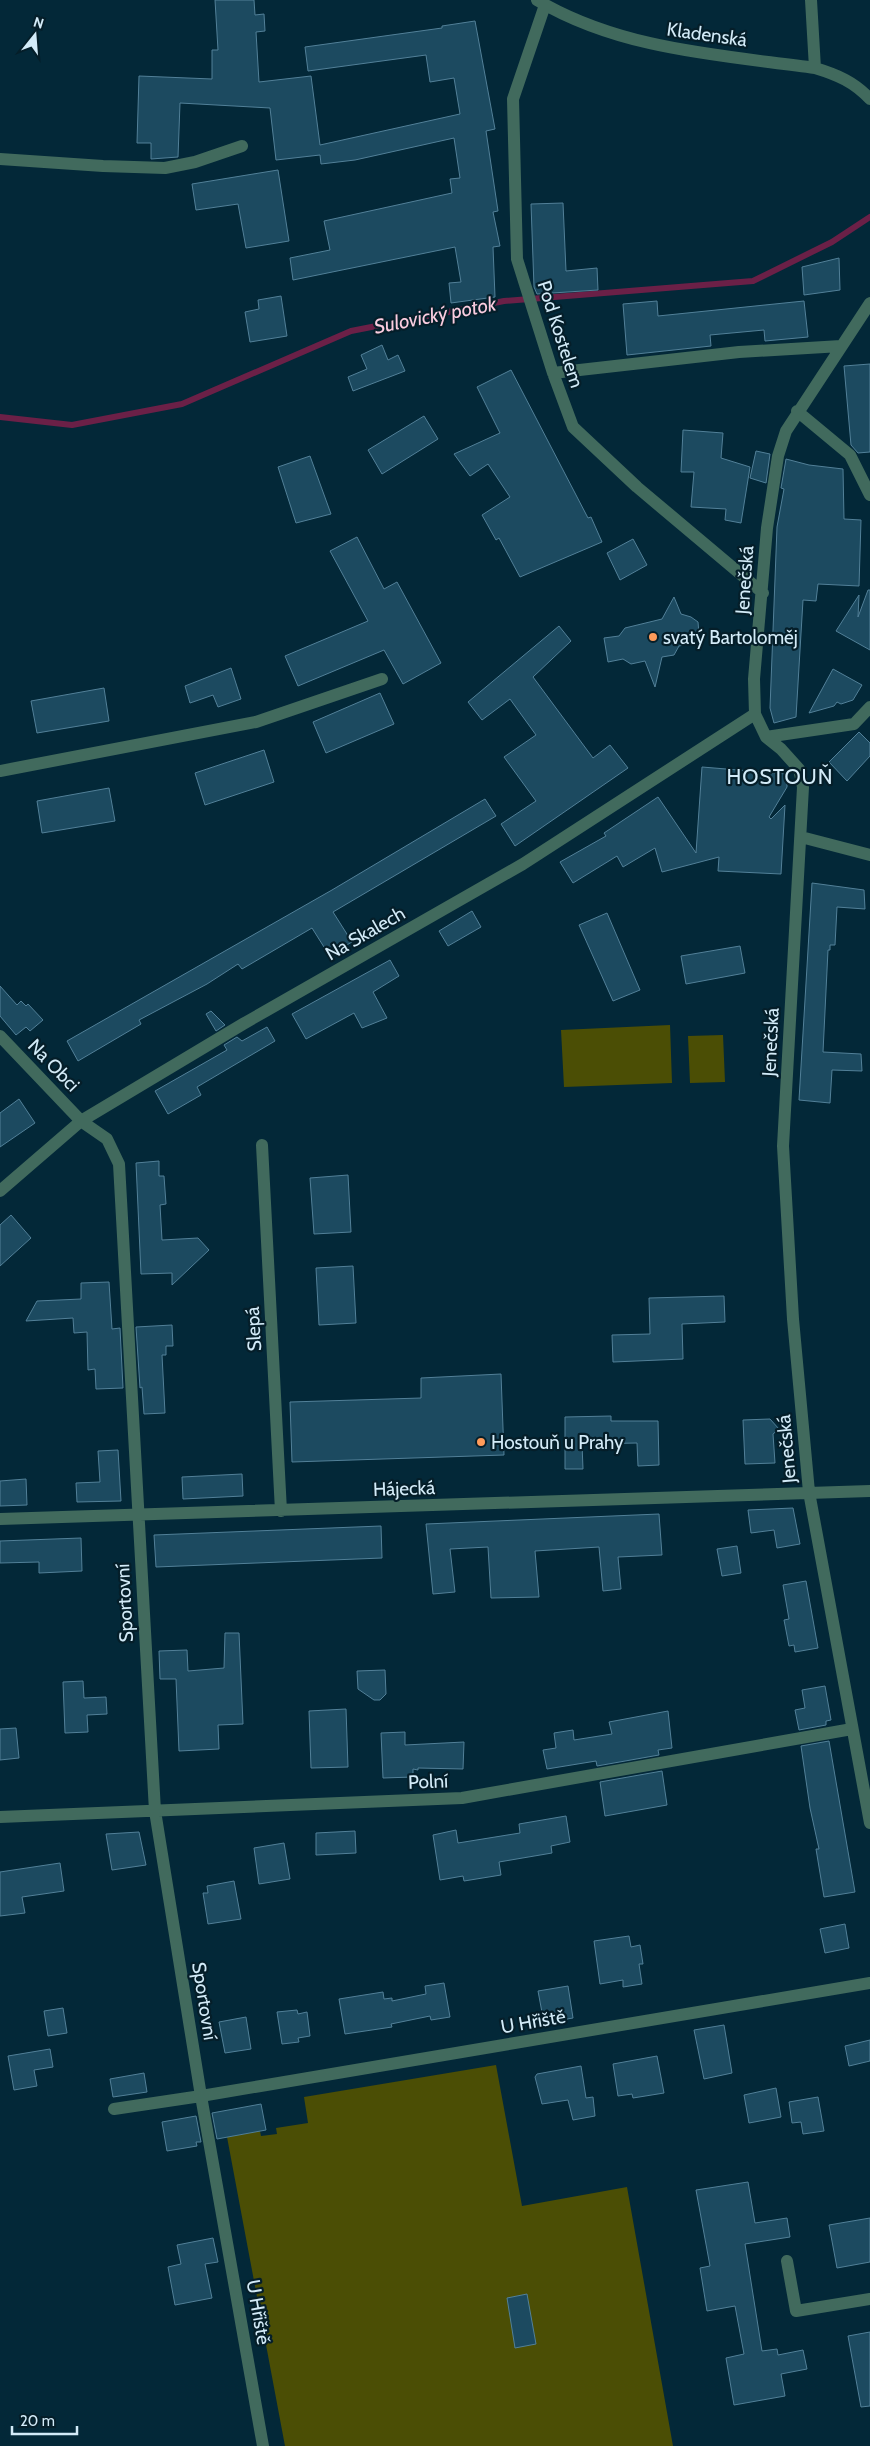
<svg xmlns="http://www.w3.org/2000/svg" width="870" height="2446" viewBox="0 0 870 2446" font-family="Cabin,sans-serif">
  <rect width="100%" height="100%" fill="#032838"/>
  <path fill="#4b4e05" d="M670,1025l2,58 -108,4 -3,-57z
    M723,1035l2,47 -35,1 -2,-47z
    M496,2065l26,141 105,-19 46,259h-388l-58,-309 33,-6 1,5 16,-2 -1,-6 32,-5 -4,-26z"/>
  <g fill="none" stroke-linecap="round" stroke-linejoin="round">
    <path stroke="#6b2047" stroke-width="6" d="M0,417l72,8 110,-21 169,-73 153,-30 249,-20 79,-39 38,-25"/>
  </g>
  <path fill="#1c4a60" stroke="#528098" d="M215,0h39l1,15 9,-1 1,17 -9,1 3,50 52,-6 9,69 140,-31 -6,-36 -24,4 -4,-27 -118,16 -3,-24 137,-19v-2l33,-5 20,108 -9,2 12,80 -5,1 7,34 -7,1 2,50 -44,6 -2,-20 12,-1 -6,-35 -162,33 -3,-22 40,-8 -6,-29 128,-28 -2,-14 10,-1 -6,-40 -99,22 -34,4 -1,-9 -44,5 -6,-52 -90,-5 -2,54 -27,2v-16h-14l2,-67 73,3v-29h6z
    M278,170l11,71 -43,7 -8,-44 -42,6 -4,-26z
    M563,203l3,68 31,-3 1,22 -61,4 -3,-7 -3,-83z
    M839,258l1,32 -36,5 -2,-28z
    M281,296l6,40 -37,6 -5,-30 14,-3 -1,-9z
    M657,301l1,15 146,-15 4,36 -43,4 -1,-11 -54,5 1,11 -84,9 -4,-51z
    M382,345l6,15 10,-5 7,16 -52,20 -5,-14 19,-8 -6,-14z
    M870,364v88l-12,1 -7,-8 -7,-79z
    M511,370l77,148 3,-1 11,25 -82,35 -21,-39 -3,2 -14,-25 28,-18 -22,-33 -18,12 -16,-22 46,-21 -23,-46z
    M424,416l14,23 -56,35 -14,-24z
    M683,430l40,3 -2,25 29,9 -9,56 -16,-3 1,-11 -35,-2 3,-35h-13z
    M756,451l14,3 -4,29 -16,-5z
    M310,456l21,58 -35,9 -18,-56z
    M786,459l23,6 34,4 1,50 17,1 -2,66 -41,-2 -2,17 -13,-1 -7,117 -22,6 -4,-15 7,-181 7,-38 -3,-1z
    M357,537l27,52 13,-7 44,81 -38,21 -19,-34 -86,36 -13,-30 83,-35 -38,-70z
    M633,539l14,26 -27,15 -13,-27z
    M868,590h2v60l-34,-19 23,-36 -1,22z
    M674,597l7,17 10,3 7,5 1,12 -11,10 -9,2 -5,9 -12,2 -7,30 -10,-26 -14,3 -8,-5 -15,3 -4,-24 15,-2 6,-8 37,-9z
    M559,626l12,15 -38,36 60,81 17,-13 18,23 -113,78 -14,-22 35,-23 -32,-44 32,-22 -26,-36 -28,21 -14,-18z
    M231,668l10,31 -23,8 -5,-12 -23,8 -5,-17z
    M833,669l29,16 -9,15 -12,4 -4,-2 -3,4 -25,7z
    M104,688l5,33 -72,12 -6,-32z
    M380,693l14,31 -68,29 -13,-31z
    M859,732l11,11v13l-23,25 -18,-19z
    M264,750l10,32 -69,23 -10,-32z
    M702,767l85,7v13l-18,30 2,2 14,-14 -4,69 -63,-3 1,-14 -57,15 -7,-24 -32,19 -6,-11 -44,27 -13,-21 46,-26 -2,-3 54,-36 38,56z
    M109,788l6,33 -73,12 -5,-32z
    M485,799l11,17 -163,96 19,30 -23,13 -17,-27 -70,41 -4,-5 -31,20 -68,36 2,4 -63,37 -11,-20 265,-151z
    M812,883l52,7 1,19 -28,-2 -2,38h-5v5h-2l-5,102 38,2 1,17 -30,-1 -2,33 -31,-3z
    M472,911l9,16 -33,19 -9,-15z
    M607,913l33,77 -27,11 -34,-76z
    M740,946l5,27 -59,11 -5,-28z
    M390,960l9,16 -26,16 14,26 -25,10 -8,-15 -48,26 -14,-25z
    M0,986l17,19 4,-4 5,5 2,-2 15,16 -13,11 -4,-4 -10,8 -16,-19z
    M211,1011l14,14 -9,6 -10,-17z
    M267,1027l8,14 -78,46 4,8 -33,19 -13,-23 72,-41 -3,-5 13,-8 5,4z
    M19,1099l16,24 -35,24v-34z
    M159,1161v15h5l2,28 -6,1 2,35 36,-2 11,12 -37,35v-12l-31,1 -5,-111z
    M348,1175l3,57 -37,2 -4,-56z
    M11,1215l20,23 -31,28v-41z
    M353,1266l3,57 -37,2 -3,-57z
    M109,1282l3,47 8,-1 3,60 -27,1 -1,-20 -7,1 -1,-38 -13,1 -1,-15 -47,3 11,-20 44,-2v-16z
    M724,1296l1,26 -43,2 1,35 -70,3 -1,-27 38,-1 -1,-36z
    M172,1325l1,21h-7v9h-4l3,58 -21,1 -2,-27 -2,1 -4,-61z
    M501,1374l3,81 -212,7 -2,-60 131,-4v-20z
    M611,1416v5h47l1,44 -21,1 -1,-23 -55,1 1,25h-18v-52z
    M770,1419l9,10 -6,5 2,29 -30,1 -2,-44z
    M118,1450l3,51 -44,1 -1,-19 24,-1 -2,-31z
    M242,1474l1,22 -60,3 -1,-22z
    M26,1479l1,26 -27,1v-25z
    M793,1508l7,36 -23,4 -3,-18 -23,3 -3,-23z
    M659,1514l3,41 -44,2 3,32 -18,2 -4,-44 -64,4 4,46 -48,1 -3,-51 -38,2 5,43 -22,2 -7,-70z
    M381,1526l1,32 -226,9 -2,-32z
    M81,1538l1,33 -43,2v-11l-39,1v-22z
    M737,1546l4,27 -19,3 -5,-27z
    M806,1581l12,67 -23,4 -1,-7 -5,1 -5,-26 5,-1 -6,-34z
    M225,1633h14l4,91 -25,1 1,24 -40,2 -3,-72h-16l-1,-28 28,-1 1,21 36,-3z
    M385,1670l1,24 -6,6h-6l-16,-11 -1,-18z
    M83,1681l1,17 22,-1 1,17 -20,1 1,17 -23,1 -2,-51z
    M825,1686l6,34 -5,1v4l-27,5 -4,-20 10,-2 -3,-18z
    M346,1709l2,58 -37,1 -2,-57z
    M668,1711l4,37 -14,2 1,5 -62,11 -1,-5 -49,8 -4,-19 13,-2 -2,-15 19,-3 1,10 38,-6 -3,-12z
    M16,1728l3,30 -19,2v-31z
    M405,1732v13l59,-3 -1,27 -45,-1v2l-5,-1v8l-30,1 -2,-45z
    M829,1741l26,151 -31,5 -8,-48h3l-9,-41 -9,-62z
    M662,1771l5,34 -62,11 -5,-34z
    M566,1816l4,26 -19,4 1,7 -53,9 2,13 -37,6 -1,-5 -23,4 -7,-45 23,-5 2,13 62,-10 -1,-9z
    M355,1831l1,22 -40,2v-22z
    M139,1832l7,33 -34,5 -6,-36z
    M284,1843l6,36 -31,5 -5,-36z
    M60,1863l4,28 -42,6 3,16 -25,3v-44z
    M234,1881l7,38 -33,5 -5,-31h5l-1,-7z
    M845,1924l4,24 -24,5 -5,-24z
    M629,1936l2,11 9,-2 3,19h-4l3,20 -19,3v-7l-23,4 -6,-43z
    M444,1983l6,34 -19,3 -1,-4 -39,8 1,3 -47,7 -6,-35 44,-7 1,7 8,-1v3l34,-7 -1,-8z
    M568,1986l5,32 -29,5 -6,-32z
    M63,2008l4,25 -19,3 -4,-25z
    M297,2010l1,4 9,-2 3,24 -12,2 1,4 -17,2 -5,-32z
    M246,2017l5,32 -26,4 -6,-31z
    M724,2025l8,48 -28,6 -10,-49z
    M870,2040v21l-21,5 -4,-20z
    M50,2049l3,18 -19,3 3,16 -23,4 -6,-34z
    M657,2056l7,37 -31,5 -1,-4 -14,2 -5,-32z
    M581,2066l5,32 7,-1 2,19 -22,4 -5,-20 -26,4 -7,-27 2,-3z
    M144,2073l3,19 -34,5 -3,-18z
    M776,2088l5,29 -32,6 -5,-28z
    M818,2097l6,34 -21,3 -2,-12 -9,1 -3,-21z
    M261,2104l5,26 -49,9 -5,-26z
    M196,2116l5,26h-5l1,4 -30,5 -5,-29z
    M748,2182l7,41 32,-5 3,19 -45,7 17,107 15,-2 1,6 25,-5 4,19 -26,5 4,22 -51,9 -8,-47 18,-4 -9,-48 -28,5 -7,-43 10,-2 -14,-76z
    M870,2218v44l-33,6 -8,-43z
    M213,2238l5,24 -13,2 7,34 -37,7 -7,-38 13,-3 -4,-19z
    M527,2294l9,50 -21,4 -8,-50z
    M870,2332v74l-9,1 -13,-71z"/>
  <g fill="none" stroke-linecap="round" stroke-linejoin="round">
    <path stroke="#416a5d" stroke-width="12" d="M537,0c84,50 184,55 278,68 23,7 39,14 55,31
      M811,0l4,68
      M545,5l-32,94 4,160 36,114 20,54 64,60 126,106
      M0,159l103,7 62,2 30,-6 47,-16
      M870,303l-84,128 -8,25 -11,72 -13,151 1,35 11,23 15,12 18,20 4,18 -20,359 10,173 16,173 61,331
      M553,373l186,-21 102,-6
      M797,411l53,44 20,40
      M766,737l88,-13 16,-17
      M0,771l256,-49 126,-43
      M801,837l69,18
      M0,1036l81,85 26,18 12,25 36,647 46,285 62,350
      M262,1145l19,366
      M0,1191l81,-70 162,-97 280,-160 232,-150
      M0,1519l870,-28
      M0,1817l462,-19 390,-69
      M114,2109l87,-13 669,-113
      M787,2261l9,50 74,-12"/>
  </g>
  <g fill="#ff9b5a" stroke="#051e29" stroke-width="2">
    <circle cx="653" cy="637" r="5"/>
    <circle cx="481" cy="1442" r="5"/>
  </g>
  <g text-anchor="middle" stroke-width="4.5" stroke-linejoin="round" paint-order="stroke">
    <g font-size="19" fill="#d3ebf8" stroke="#051e29">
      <text transform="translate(707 34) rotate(8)" y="7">Kladenská</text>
      <text transform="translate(561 334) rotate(72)" y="7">Pod Kostelem</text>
      <text transform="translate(744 580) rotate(-86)" y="7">Jenečská</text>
      <text transform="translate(365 933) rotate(-30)" y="7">Na Skalech</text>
      <text transform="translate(770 1042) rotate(-87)" y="7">Jenečská</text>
      <text transform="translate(54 1065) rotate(46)" y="7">Na Obci</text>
      <text transform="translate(253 1329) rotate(-93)" y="7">Slepá</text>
      <text transform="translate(786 1449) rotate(-95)" y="7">Jenečská</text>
      <text transform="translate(404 1488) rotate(-2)" y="7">Hájecká</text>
      <text transform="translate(124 1603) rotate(-93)" y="7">Sportovní</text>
      <text transform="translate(428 1781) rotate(-2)" y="7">Polní</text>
      <text transform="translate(205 2001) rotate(81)" y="7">Sportovní</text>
      <text transform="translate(533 2021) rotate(-10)" y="7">U Hřiště</text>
      <text transform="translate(259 2312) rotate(80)" y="7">U Hřiště</text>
    </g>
    <g font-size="19" fill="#d3ebf8" stroke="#051e29" text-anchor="start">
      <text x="663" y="644">svatý Bartoloměj</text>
      <text x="491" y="1449">Hostouň u Prahy</text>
    </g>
    <g font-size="20" font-style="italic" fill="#fbcde0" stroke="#051e29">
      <text transform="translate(435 315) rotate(-11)" y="7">Sulovický potok</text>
    </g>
    <g font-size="21" letter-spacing="1" fill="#d3ebf8" stroke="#051e29">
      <text x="780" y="784">HOSTOUŇ</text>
    </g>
  </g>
  <g transform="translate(35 35) rotate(17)" stroke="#051e29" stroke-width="4" paint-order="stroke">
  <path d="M0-4L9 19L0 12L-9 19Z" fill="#d3ebf8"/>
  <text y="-8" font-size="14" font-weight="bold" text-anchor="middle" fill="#d3ebf8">N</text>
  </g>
  <path d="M12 2426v8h65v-8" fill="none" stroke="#d3ebf8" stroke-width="2.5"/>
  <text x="20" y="2426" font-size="15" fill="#d3ebf8" stroke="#051e29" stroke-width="4" paint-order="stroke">20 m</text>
</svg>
